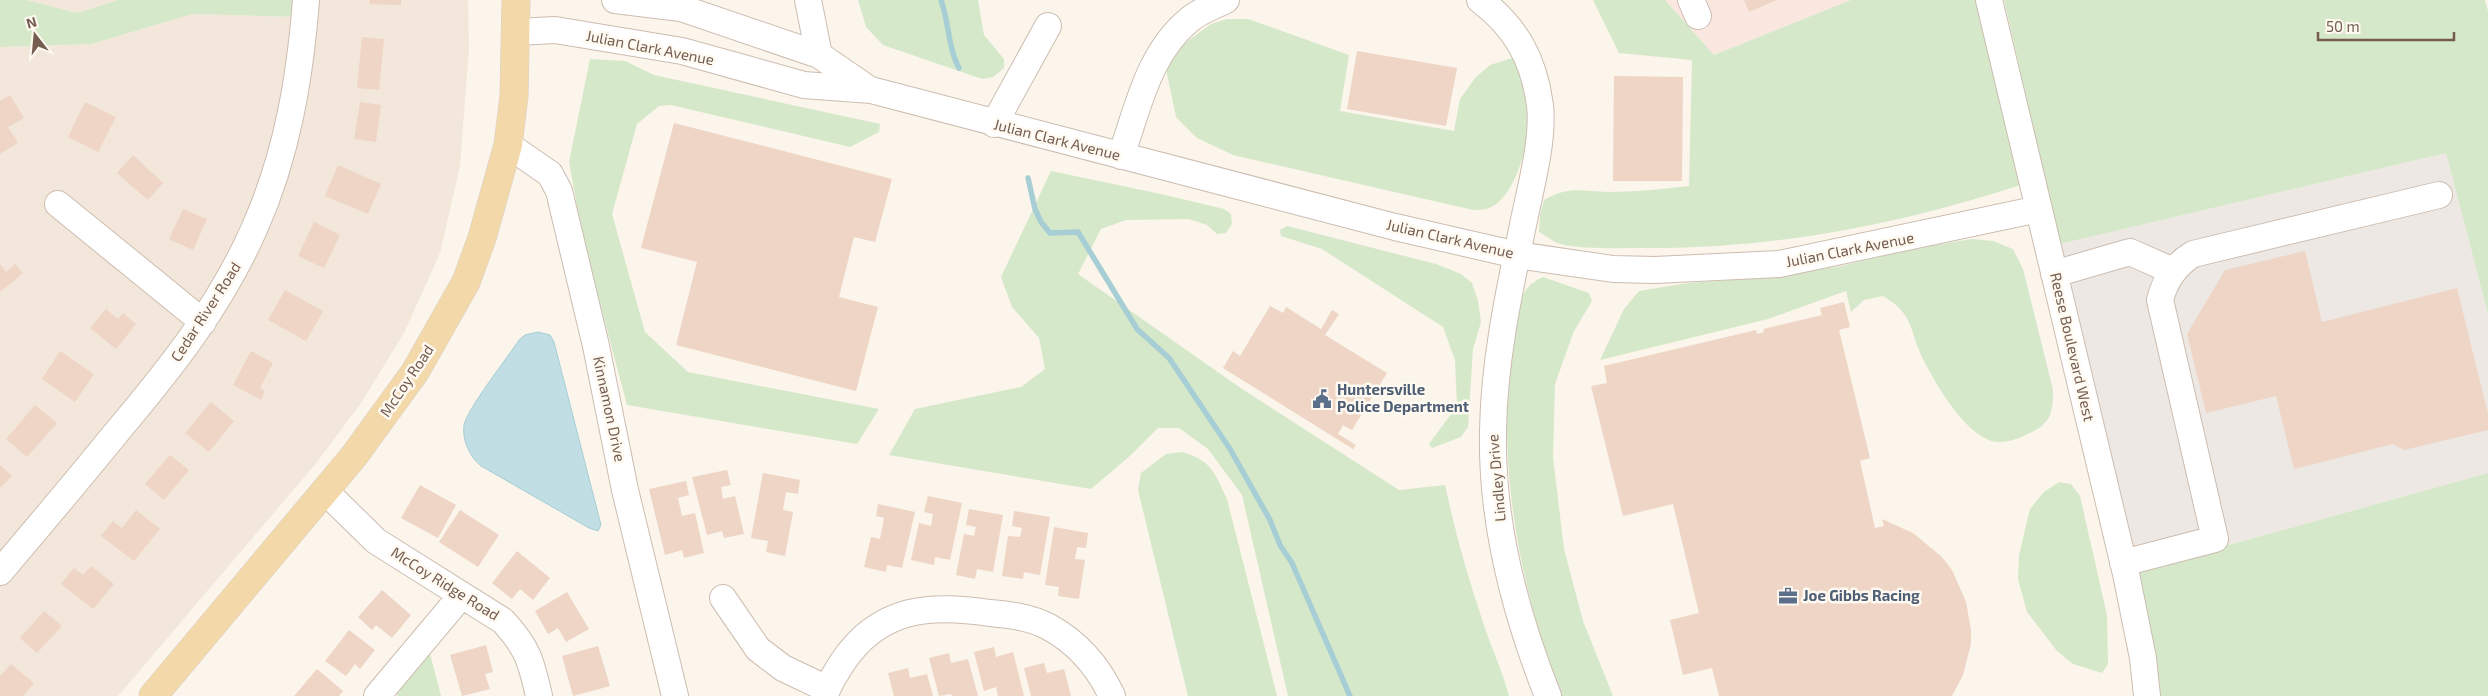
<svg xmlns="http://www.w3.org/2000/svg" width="2488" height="696" viewBox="0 0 2488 696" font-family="'Exo 2',sans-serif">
  <rect width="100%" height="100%" fill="#fbf5eb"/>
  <path fill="#f2e7da" d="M27,0h91l-41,13z
    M295,0h173l1,48 -9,118 -20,87 -36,80 -43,70 -44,59 -199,234h-118v-649l91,-3 102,-30 101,3z"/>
  <path fill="#fae8e0" d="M1665,0h186l-137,55z"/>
  <path fill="#ede8e3" d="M2446,153l42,161v159l-349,97 -79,-326z"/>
  <path fill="#d6e8ca" d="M0,0h27l50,13 41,-13h177v17l-102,-3 -102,30 -91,3z
    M858,0h120l6,35 20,24v9l-11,9 -11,2 -99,-34 -17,-18z
    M1593,0h72l49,55 137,-55h138l43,181c-126,43 -260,69 -394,67 -20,0 -65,2 -83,-6 -5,-3 -10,-7 -16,-10l1,-17 4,-15c24,-14 37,-9 63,-8 27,0 56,-3 82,-6l3,-126 -73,-7z
    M2004,0h481l3,11v303l-42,-161 -386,91z
    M1227,19h21l101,36 -9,56 114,20 6,-32 15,-21 15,-13 22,-7c10,18 17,38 17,58 0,26 -13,82 -40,92 -5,2 -11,2 -16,2l-240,-55 -36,-17 -21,-21 -10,-48 4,-15 41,-30z
    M590,59l35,2 29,14 226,49 -1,8 -29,15 -179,-42 -12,1 -22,18 -25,90 33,118 43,40 191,37 -22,35 -230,-39 -44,-166 -14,-77z
    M1051,171l110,23 63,15 7,5 1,10 -6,9 -9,1 -10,-9 -18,-6 -63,1 -25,9 -23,45 164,115 157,101 46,-5c10,46 22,90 37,134 8,26 20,50 27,77h-221l-46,-201 -34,-46 -29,-21h-21l-27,27 -40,34 -202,-34 26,-46 106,-22 24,-18 -6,-31 -27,-31 -11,-30z
    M1287,226l149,38 25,10 11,9 6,18 3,21 -8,27 -5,78 -7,10 -29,11 -3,-4 28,-38 -2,-46 -12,-33 -121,-78 -41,-13 -1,-6z
    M1972,239l21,2 20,8 10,20 30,121c0,18 -1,32 -19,41 -10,5 -24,12 -36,11 -30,-2 -61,-56 -74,-81 -15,-29 -9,-47 -41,-65l-19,4 -13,12 -5,-21 -78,28 -168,41 24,-51 15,-18 49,-8 84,-6 69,-11 75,-18z
    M1543,277l46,16 3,8 -18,30 -19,53 -2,73 11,92 19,72 30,75h-51c-8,-24 -18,-48 -25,-72 -26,-89 -40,-198 -22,-290 4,-24 2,-46 28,-57z
    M1182,452c30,8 33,22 45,47l50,197h-89l-50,-206 3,-17 25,-19z
    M2488,473v223h-328l-21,-126z
    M2059,482l12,2 9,12 27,119 1,49 -6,9 -29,-9 -16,-13 -30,-39 -9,-33 1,-24 11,-46 14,-17z
    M429,650l12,46h-43l-2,-2z"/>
  <path fill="#c0dee4" stroke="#a7ced4" d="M538,332l12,3 4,7 47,183 -3,6 -9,-3 -108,-62c-12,-10 -19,-26 -17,-41 3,-16 44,-68 55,-85l6,-5z"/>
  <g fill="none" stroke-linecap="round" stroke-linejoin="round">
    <path stroke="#a7ced4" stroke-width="5.5" d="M941,0c8,22 7,48 18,68
      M1028,178l7,31 6,13 9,11 28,-1 59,97 32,29 61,91 40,71 10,25 12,18 58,133"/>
  </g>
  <path fill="#eed5c5" d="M370,0h31v5l-32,-1z
    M1744,0h33l-28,12z
    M362,37l22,2 -5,51 -22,-2z
    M1357,51l100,17 -11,58 -99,-17z
    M1614,76l69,1 -1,104h-69z
    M10,95l14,23 -16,9 10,16 -18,11v-53z
    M85,102l31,15 -18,35 -30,-15z
    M360,102l21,3 -5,37 -22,-3z
    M674,123l218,56 -17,63 -21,-5 -15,60 39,10 -22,84 -180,-46 21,-83 -56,-14z
    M133,155l30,28 -15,17 -31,-27z
    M338,165l43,19 -13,30 -43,-18z
    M183,209l24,10 -14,31 -24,-11z
    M314,222l26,13 -16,33 -26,-12z
    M2305,251l17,71 135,-34 31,126v16l-84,20 -11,-6 -99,25 -18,-73 -70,17 -19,-79 38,-64z
    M0,264l6,8 9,-8 8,9 -23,19z
    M285,290l38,21 -17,30 -38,-21z
    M1844,302l6,25 -11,3 31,128 -10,3 15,67 9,-2 -2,-7 31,14 29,24 10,13 14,32 5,28v14l-8,31 -11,21h-233l-7,-28 -29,7 -13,-55 29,-7 -26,-109 -50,12 -32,-130 16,-3 -3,-17 152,-36 1,4 7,-2 -1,-3 59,-14 -2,-7z
    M1270,306l13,7 3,-6 35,22 11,-19 7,4 -14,21 62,38 -35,57 -9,-5 -5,9 18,11 -3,4 -130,-81 10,-17 7,5z
    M106,309l12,10 5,-6 13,11 -20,25 -26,-21z
    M60,351l34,23 -19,28 -33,-23z
    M251,351l22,12 -13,25 5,3 -4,9 -28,-15z
    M211,402l23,19 -25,31 -24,-19z
    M35,405l22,18 -30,34 -21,-18z
    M170,455l19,15 -25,30 -19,-16z
    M0,465l12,11 -12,12z
    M727,470l4,15 -10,2 2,12 12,-3 9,38 -20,4 -2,-7 -15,4 -15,-58z
    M763,473l37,7 -2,14 -12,-2 -3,18 10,2 -8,44 -19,-4 2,-11 -17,-3z
    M686,481l3,14 -11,3 4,18 13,-3 9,40 -20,5 -2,-8 -17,5 -16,-66z
    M420,485l36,20 -18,33 -37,-20z
    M928,496l34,7 -12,57 -15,-3 -1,8 -23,-5 8,-37 12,3 2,-12 -9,-2z
    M878,504l37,8 -13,56 -15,-3 -1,7 -22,-5 7,-30 9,2 4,-21 -8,-2z
    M969,509l34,6 -10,57 -16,-3 -2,10 -19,-4 8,-41 10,2 2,-9 -10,-2z
    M136,510l24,19 -26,32 -33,-25 12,-15 9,7z
    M460,510l39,25 -21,32 -39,-25z
    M1014,511l36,6 -10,58 -16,-3 -1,7 -21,-3 6,-40 12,1 2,-9 -10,-2z
    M1054,527l34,6 -2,15 -9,-1 -2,12 10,1 -6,39 -21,-3 1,-9 -14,-2z
    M517,551l33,27 -17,22 -13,-11 -8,10 -20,-16z
    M91,566l23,18 -21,25 -32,-25 13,-16 9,7z
    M382,590l29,25 -19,23 -16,-13 -4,5 -14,-13z
    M567,592l22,37 -23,13 -8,-14 -10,6 -13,-23z
    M44,611l18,15 -25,27 -17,-15z
    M349,630l26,20 -15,19 -5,-5 -9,12 -21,-15z
    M486,645l7,27 -8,2 5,15 -28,7 -12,-41z
    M598,646l12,40 -37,10 -11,-40z
    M994,647l2,10 17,-5 11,44h-26l-2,-9 -12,4 -10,-39z
    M949,653l2,10 17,-4 10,37h-26l-1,-2 -12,2 -10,-38z
    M1044,663l3,10 17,-4 7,27h-40l-7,-28z
    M11,664l23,19 -11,13h-23v-20z
    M908,668l2,10 17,-4 6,22h-39l-6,-23z
    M317,669l26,22 -4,5h-45z"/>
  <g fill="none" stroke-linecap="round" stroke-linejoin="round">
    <g stroke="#cdbdb1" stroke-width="28">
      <path id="minor" d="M615,0l66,8 138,47 51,35
        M808,0l11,55
        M1480,0c36,27 54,60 60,105 4,36 -10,84 -17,120 -14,67 -29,136 -30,206 -2,90 22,182 55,265
        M1691,0l7,16
        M1989,0l137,574 17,84 4,38
        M516,32l39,-2 127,21 122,34 67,5 524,137 122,28 96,14 42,1 124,-6 260,-55
        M994,124l54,-98
        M508,145l42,29 9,17 37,155 29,144 50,206
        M1121,156c17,-48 27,-102 68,-136 10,-9 25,-14 37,-20
        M58,204l145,118
        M2054,274l76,-22 43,19
        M325,491l51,50 127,80c25,27 28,40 36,75
        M2123,563l92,-24 -55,-239c5,-20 15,-35 33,-46l246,-59
        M0,572c39,-46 78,-92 116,-139 54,-64 105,-128 139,-206 32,-72 45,-149 51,-227
        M723,598l35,51 25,19 44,21
        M377,696l84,-100
        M825,696c3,-12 11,-23 17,-33 37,-56 88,-59 148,-50 21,2 40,4 59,14 29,16 49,39 63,69"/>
    </g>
    <g stroke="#d8d2ce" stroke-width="29">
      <path id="major" d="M153,696l201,-240 61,-84 51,-90 16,-44 26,-93 6,-49 2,-96"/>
    </g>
    <use href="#minor" stroke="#fff" stroke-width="26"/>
    <use href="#major" stroke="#f3d8a9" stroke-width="28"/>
  </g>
  <defs>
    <g id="civic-bare" transform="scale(1.5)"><path d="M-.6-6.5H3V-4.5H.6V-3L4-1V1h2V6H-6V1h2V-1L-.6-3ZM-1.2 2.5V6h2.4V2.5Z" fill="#5c6f8a" stroke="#fef9f1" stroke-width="2.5" paint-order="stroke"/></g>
    <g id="office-bare" transform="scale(1.5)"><path d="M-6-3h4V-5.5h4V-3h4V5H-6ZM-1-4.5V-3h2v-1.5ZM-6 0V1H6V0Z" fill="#5c6f8a" stroke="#fef9f1" stroke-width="2.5" paint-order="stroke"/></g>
  </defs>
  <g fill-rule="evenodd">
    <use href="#civic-bare" x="1322" y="399"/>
    <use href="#office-bare" x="1788" y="596"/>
  </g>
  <g text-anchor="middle" stroke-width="5" stroke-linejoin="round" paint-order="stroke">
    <g font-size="15" fill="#745d4f" stroke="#fef9f1">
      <text transform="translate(650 48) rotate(11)" y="5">Julian Clark Avenue</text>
      <text transform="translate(1057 140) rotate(14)" y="5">Julian Clark Avenue</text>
      <text transform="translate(1450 239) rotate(13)" y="5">Julian Clark Avenue</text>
      <text transform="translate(1850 250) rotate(-11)" y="5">Julian Clark Avenue</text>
      <text transform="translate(206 312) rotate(-57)" y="5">Cedar River Road</text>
      <text transform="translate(2072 347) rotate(77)" y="5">Reese Boulevard West</text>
      <text transform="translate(407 381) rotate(-56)" y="5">McCoy Road</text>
      <text transform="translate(609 409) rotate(78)" y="5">Kinnamon Drive</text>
      <text transform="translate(1497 478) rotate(-95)" y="5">Lindley Drive</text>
      <text transform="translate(445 584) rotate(32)" y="5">McCoy Ridge Road</text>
    </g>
    <g font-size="15" font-weight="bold" fill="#4e5e75" stroke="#fef9f1" text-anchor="start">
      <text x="1337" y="395">Huntersville<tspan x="1337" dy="17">Police Department</tspan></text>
      <text x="1803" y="601">Joe Gibbs Racing</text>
    </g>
  </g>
  <g transform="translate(35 35) rotate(344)" stroke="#fef9f1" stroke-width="4" paint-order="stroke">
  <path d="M0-4L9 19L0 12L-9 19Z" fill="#745d4f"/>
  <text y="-8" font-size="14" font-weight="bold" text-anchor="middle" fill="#745d4f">N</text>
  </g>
  <path d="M2318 32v8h136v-8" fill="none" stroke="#745d4f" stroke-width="2.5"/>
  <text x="2326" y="32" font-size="15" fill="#745d4f" stroke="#fef9f1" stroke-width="4" paint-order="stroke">50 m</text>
</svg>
